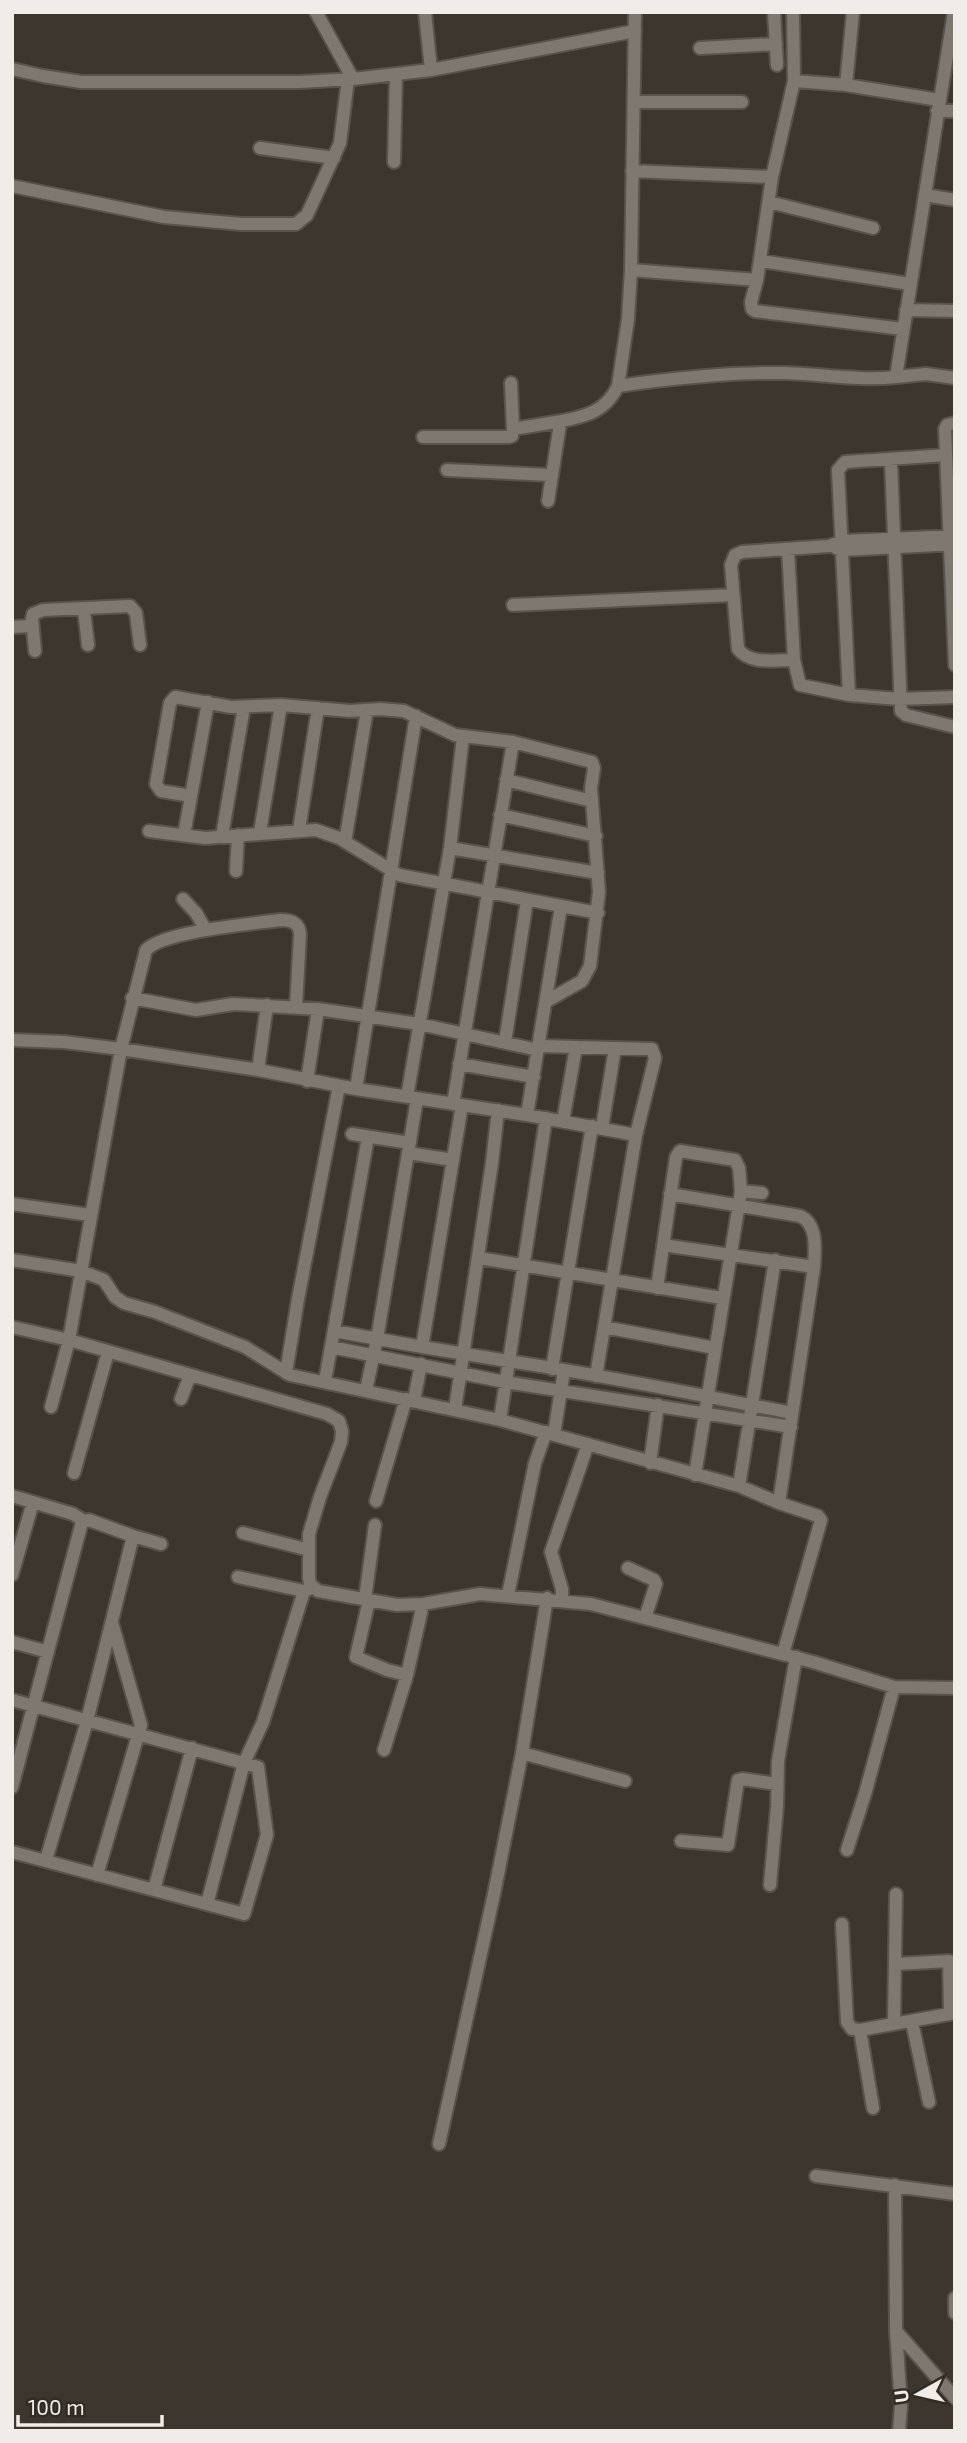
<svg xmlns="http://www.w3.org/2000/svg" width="967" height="2443" viewBox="0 0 967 2443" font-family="'Exo 2',sans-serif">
  <rect width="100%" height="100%" fill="#3c362f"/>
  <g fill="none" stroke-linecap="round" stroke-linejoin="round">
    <g stroke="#58534d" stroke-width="16">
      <path id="minor" d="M316,12l37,67
        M425,12l6,58
        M774,12l3,53
        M793,12l1,69
        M700,48l76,-4
        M12,69l31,7 38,6h218l54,-3 78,-9 204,-39
        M846,85l7,-73
        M634,102h108
        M937,111h18
        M260,148l74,10
        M394,162l2,-88
        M632,171l140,6
        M12,186l152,31 77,7h55l11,-9 33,-72 8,-64
        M925,195l30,5
        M769,202l104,26
        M761,261l149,23
        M631,270l126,10 15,-103 22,-96 52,4 93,15
        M757,280l-6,22 1,7 3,2 148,18
        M906,310l49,1
        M896,377l30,-3 29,4
        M511,383l2,46
        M618,386l10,-67 3,-49 4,-258
        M955,423l-8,2 -2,4 10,236
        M423,437h86l3,-1 1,-7 49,-8
        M891,461l10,250 5,4 49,12
        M447,470l103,5
        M548,501l12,-77 2,-3c25,-5 44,-10 56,-35 55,-8 109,-14 165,-13 38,1 75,8 113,4l58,-365
        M836,548l7,2 112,-6
        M788,549l6,111 6,25 49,10 50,4 56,-2
        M513,605l220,-10
        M84,610l4,35
        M12,627l19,-1
        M35,651l-3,-32 1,-5 10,-4 87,-4 6,7 4,32
        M794,660c-18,0 -44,5 -56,-11l-7,-84 4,-10 7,-3 87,-6 14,-5 112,-5
        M849,695l-11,-225 7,-8 101,-7
        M513,742l79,20 2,6 -3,20 8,104 -9,74 -8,15 -35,20
        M506,780l86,21
        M191,796l-30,-5 -5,-7 14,-81 5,-6 56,10 50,-2 69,6 30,-2 24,2 51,24 58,7 -60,362
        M500,815l96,21
        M299,830l19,-122
        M149,831l56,7 111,-8 23,8 60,37 199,38
        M260,832l21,-127
        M184,835l24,-133
        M222,836l22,-129
        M345,842l22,-132
        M450,848l148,25
        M236,871l2,-36
        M183,899l13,14 10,17
        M132,998l64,12 37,-6 85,5 101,15 119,26
        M12,1040l52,2 57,7 137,21 98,19 171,26 109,20 -40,241
        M505,1042l22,-142
        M539,1046l113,3 3,9 -19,77
        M459,1064l75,13
        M258,1070l9,-65
        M307,1081l11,-72
        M356,1089l60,-373
        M407,1097l43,-249 13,-111
        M527,1115l34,-209
        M563,1121l13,-74
        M602,1128l13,-80
        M352,1134l58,9
        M408,1153l45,7
        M12,1204l78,11
        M663,1245l151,22
        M479,1258l243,40
        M12,1260l69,11 23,9 11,17 9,6 31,9 90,35 45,28 210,45 239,66 40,17 35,-236c1,-17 4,-43 -14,-51l-130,-22
        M657,1288l19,-131 4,-6 55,9 4,8 2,23 21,2
        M12,1327l57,13 258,74 12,7 3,10 -1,11 -21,55 -11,37v44l1,6 8,7 79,14 26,-1 57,-10 111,10 222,58 81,25 61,1
        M604,1327l111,21
        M334,1331c58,11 116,21 174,30 95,14 190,34 284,52
        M331,1347l174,35 286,45
        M422,1347l40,-242
        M552,1369l40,-243
        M286,1373l12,-74 41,-213
        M325,1381l43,-244
        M366,1390l11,-51 40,-240
        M181,1399l9,-24
        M414,1400l7,-36
        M51,1407l18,-67 52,-291 25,-99c18,-19 106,-26 134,-30 11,0 19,2 20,14l-4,73
        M455,1409l37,-246 6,-53
        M500,1420l46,-302
        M554,1434l10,-63
        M650,1463l8,-58
        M74,1473l34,-121
        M695,1475l46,-284
        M739,1486l36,-226
        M12,1496l61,18 11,7
        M376,1501l30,-102
        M779,1503l39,13 3,4 -38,134
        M243,1533l66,17
        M133,1536l28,8
        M628,1568l26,12 2,4 -11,34
        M12,1575l21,-73
        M238,1577l66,14 5,-2
        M508,1595l27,-132 11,-31
        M365,1599l10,-74
        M369,1600l-13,57 31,13 20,5
        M562,1600v-11l-11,-37 37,-108
        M12,1642l36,10
        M12,1700l246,67 9,68 -23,79 -232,-62
        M384,1750l23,-75 16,-71
        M522,1753l103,28
        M12,1787l70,-265 7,-2 44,16 -46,185 -41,139
        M681,1841l47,4 10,-65 4,-1 35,5
        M847,1850l18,-56 29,-107
        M97,1875l44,-150 -29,-102
        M770,1885l7,-78 1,-46 18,-104
        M154,1890l38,-142
        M207,1904l37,-141 19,-41 41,-131
        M842,1924l5,98 5,7 8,1 95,-17
        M896,1964l53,-3 1,53
        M912,2022l17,80
        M894,2024l2,-130
        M860,2030l13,78
        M439,2144l55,-250 28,-141 25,-155
        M816,2176l139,18
        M895,2185l1,146 5,75 -2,25
        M955,2298v15
        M896,2331l59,67"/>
    </g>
    <use href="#minor" stroke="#7f7870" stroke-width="12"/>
  </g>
  <rect width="967" height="2443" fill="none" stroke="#f0ece7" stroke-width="28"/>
  <g transform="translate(918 2394) rotate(262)" stroke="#322c25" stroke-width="5" paint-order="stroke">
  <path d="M0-5L12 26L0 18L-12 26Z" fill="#f0ece7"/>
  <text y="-10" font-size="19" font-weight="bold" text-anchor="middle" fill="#f0ece7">U</text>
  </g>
  <path d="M18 2415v10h144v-10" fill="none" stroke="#f0ece7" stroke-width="3.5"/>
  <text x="28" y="2415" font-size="21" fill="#f0ece7" stroke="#322c25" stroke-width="5" paint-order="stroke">100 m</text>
</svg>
